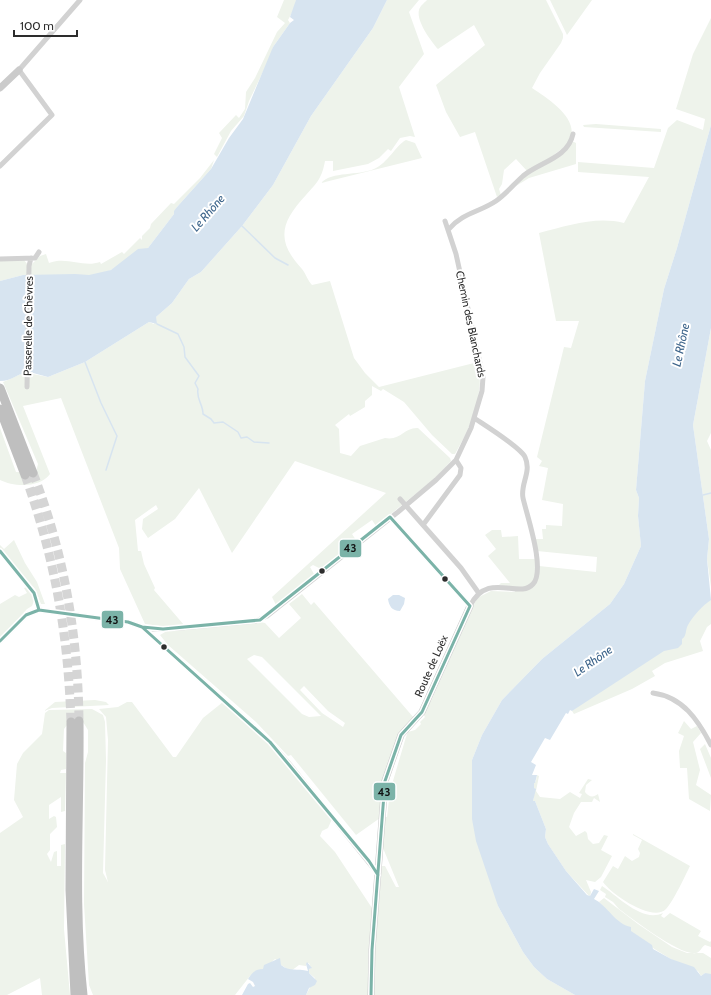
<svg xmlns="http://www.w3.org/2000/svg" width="711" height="995" viewBox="0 0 711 995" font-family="Cabin,sans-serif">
  <rect width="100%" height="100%" fill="#fff"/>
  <path fill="#eef3eb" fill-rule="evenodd" d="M284,0h12l-1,7 -7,13 2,3 -17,24 -1,6 -23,48 -5,15 -13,15 -14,26 -3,-3 8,-16 -3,-5 17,-18 3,3 6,-9 1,-17 9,-14 22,-46 8,-9 -8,-6z
    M387,0h32l-10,12 15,42 -25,33 16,50 -5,-1 -10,2 -9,13 -3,-2 -9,9 -11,6 -35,7v-10h-8c-3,17 -8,22 -19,34 -26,28 -30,46 -4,74 4,5 6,12 10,16l18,-4 24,77 11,15 14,14 99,-25c7,31 -7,65 -23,92h-3l-20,-19 -28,-33 -21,-13 -2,2 -9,-5v9l-7,6v6l-15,9 -1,-2 -14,11 4,4 1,24 11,3 9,-10 25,-8c16,3 19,-11 33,-10l32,30 1,3 -17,18 -58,47 -4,-6 -20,14 4,6 -35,29 -8,-4 -3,2 4,7 -38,31 -4,-8 114,-104 -91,-32 -63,92 -33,-65 -24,31 -27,19 -6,-9 1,-10 15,-10 -2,-4 -21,15 3,31h3l3,13 11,24 -1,2 30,35 -17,2 -22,-3 -25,-55 -1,-21 -58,-150 -38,8 27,68c-10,14 -36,13 -50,6v-52l16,44h3l3,4 14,-4 2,-8 -35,-82c11,-4 19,-11 30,-10v2l15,3 37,-15 64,-40 5,2 2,-7 16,-14 17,-24 12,-7 41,-46 31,-41 38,-69 62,-88z
    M427,0h119l17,34v4l-2,5 -21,30 -8,15c21,14 60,39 27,65 -9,7 -22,12 -32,18l-11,-12 -12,11 -2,14 -3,5 2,6 -4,2 -22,-65 -15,5 -14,-25 -10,-27 49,-40 -11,-20 -36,24c-7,-8 -22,-28 -19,-39 1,-4 5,-7 8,-10z
    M550,0h42l-25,35z
    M711,18v107l-34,123 -13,41 -19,92 -9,109 3,8 -1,18 3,30 -17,38 -14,20 -68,55 -40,41 -20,35 -10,25 26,146 25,46 11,15 13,12 28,16h-201l1,-44 7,-85h3l11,21h3l-16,-39 1,-31h3l3,-26 16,-54 2,-5 7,-2 6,-6 -1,-2 5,-5 -2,-3 9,-15 45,-101 14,-7 24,1 -1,-5 -15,-2 2,-2h9l-22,-27 8,-7 -11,-14 7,-5h9l1,7 16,-1 1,23h16l4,7 57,6 1,-15 -60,-6 -2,-12h8l-1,-10h4v-4l16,1 1,-22 -21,-4 6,-32 -9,-2 3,-5 -5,-4 27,-110 7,1 8,-27h-23l-17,-88c29,-7 56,-17 85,-10l25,-46 -71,-5v-10l76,6 14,-40 9,-8 26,10 2,-11 -29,-10 17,-55z
    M596,124l65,5v3l-77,-5 -1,-2z
    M406,140l9,3 7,15 -101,25c11,-12 37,-7 53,-14 14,-6 22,-24 32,-29z
    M572,141l4,2v21l-47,14 -13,8 5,-6z
    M214,160l-3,9 -34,38 -3,7 -26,34 -21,14 -34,17 -93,34 23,-38 -23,6v-20l24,-1 4,5 2,1 10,-10 6,-2 3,9c18,-7 34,5 51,-1l1,2 21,-12 2,2 16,-16 2,2v-4l8,-8 1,-4 20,-21 3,1 26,-26z
    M711,328v105l-4,8 4,9v137l-4,-28 2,-20 -16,-114z
    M14,540l11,23 12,19 8,22h-4l-6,-15 -35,-41v-3l4,4z
    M27,587l8,11 -3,8 -5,3 -27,29v-34l15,-9 4,2 8,-4 -3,-5z
    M302,594l9,11 3,-3 100,116 -13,13 -21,87 -24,17 -65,-80 -3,1 -32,-34 -88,-77 -8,-10 7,-4 93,-9 5,1 14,15 22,-20 -12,-14zM254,655l8,2 59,59 -12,1 -7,-3 -55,-55zM304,686l24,25 17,12 -2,4 -21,-14 -22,-23z
    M711,599v25l-4,3 -7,14 3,10 -38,12 -13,8 3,5 -23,13 -58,25 -2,-3z
    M95,700l11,2 3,3 -57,3 -8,3 11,-9z
    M127,702h5l41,55h3l27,-39 20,-16 46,42 18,20 45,55 -4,9 -6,3 -2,5 15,16 37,56 -4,49v38h-62l9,-17 -6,-5v-4l2,-1 -2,-5 -3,1v2l-7,-1 -8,6 -10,-6 -1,-3 -5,-3 -11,10 -14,7 -15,19h-142l-4,-10 -5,-81 1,-141 3,-11v-22l-5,-8 -16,3 -3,4 -1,22 3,2v16l-5,1 -1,3h6l-1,38 -4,1v-15l-12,8v14l5,-3 2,1 1,10 -7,7v16l-3,4 4,8 3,-10 3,-1v15h4v-21l4,-1 -1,85 6,66h-28l-2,-17 -33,17h-7v-162l23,-16 -9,-17 3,-36 6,-11 19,-19 3,-21 4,-3 43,-1 11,6 2,7 1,38 -3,113 5,9 -3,-12 3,-130 -2,-23 -7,-8 19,-2z
    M684,721l7,8 6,-3 4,7 -8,9 7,28 -4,15 15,10 -1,16 -21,-12 -2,-31h-7l-1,-17 5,-15 -6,-3z
    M705,744l6,14v20l-11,-29z
    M537,775l2,1 -3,15 4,6 20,2 10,-7 10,6 2,-4 -3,-1 9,-14 4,1 -6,5 -1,7c4,5 8,6 13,2l2,8 -6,-4 -2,4h-11l-7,11 -5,14 7,9 9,-5 2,2 1,6 5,5 6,-1 5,-8 4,1 -7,14 11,6 -11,21 -6,5 -9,-2 5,12 -1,5 -24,-26 -18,-27 -3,-7 1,-8 -11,-28h-2l2,-12 -2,-1 1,-5 2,-2z
    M633,834l57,32c-5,10 -17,36 -24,43 -13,14 -55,-15 -63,-27l10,-16 5,3 7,-13 7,5 7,-4 1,-4 -2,-4 4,-9 -9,-5z
    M602,886c16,10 40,37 61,27l-2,3 3,2 6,-5 31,18 -3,5 12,6 1,-1v6l-6,-2c-4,2 -4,7 -9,8 -16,3 -63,-34 -77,-44l-6,-7 -8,-5 1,-3 -6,-4z
    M604,898l34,26 34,23 15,6h16l8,5v21l-6,-6 -4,3 -3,-5 -16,-5 -55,-34 -30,-32 2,2z"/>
  <path fill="#d7e4f0" d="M296,0h91l-14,28 -62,88 -38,69 -31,41 -41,46 -12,7 -17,24 -16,14 1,7 -8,-2 -64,40 -37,15 -15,-4 -1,-1c-12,-1 -19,9 -32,9v-100l23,-6 52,-1 14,1 22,-5 27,-21 10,-1 26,-34v-3l3,-4 34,-38 18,-31 14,-19 30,-72 17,-24 4,-3 -4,-3z
    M711,125v203l-18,97 16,114 -2,20 4,41c-8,5 -18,16 -23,25 -3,5 -1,11 -6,14v5l-4,4 -14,3 -92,60 -2,-1 -2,4 -2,-1 -16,27 -5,-2 -14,24 5,3 -4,10h5l-2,8h-1v5l2,1 -3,12h2l11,28 -1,8 3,7 18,27 21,24 3,1 4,-7 5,2 -5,8c14,7 21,25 37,28v4l21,14 1,4 18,10 23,8 7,9 4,-3 6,1v21h-136l-28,-16 -13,-12 -11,-15 -25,-46 -22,-65 -4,-22v-59l10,-25 20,-35 40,-41 68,-55 14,-20 17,-38 -3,-30 1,-18 -3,-8 9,-109 19,-92 13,-41z
    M393,595h6l6,3 -1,6 -4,7c-8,0 -11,-5 -12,-12z
    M280,958l1,7c9,7 16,3 27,6l-2,-7 1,-2 5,6 -3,1v4l8,8 -2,4 -6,3 -3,7h-64l6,-11 2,-1 3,4 2,-1 -2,-4 -5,-3c4,-6 7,-10 15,-10l1,-4z"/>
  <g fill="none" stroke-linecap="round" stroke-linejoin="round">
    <path stroke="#d7e4f0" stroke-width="1.5" d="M242,226l33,32 13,7
      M157,324l21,10 6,13 1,10 14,19 -4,7 3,6c-2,10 5,15 5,25l8,5 3,4 9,-1 15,10 3,6 6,-1 7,5 15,1
      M85,362l16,41 16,33 -11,34
      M703,495l8,-2"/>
    <path stroke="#d5d5d5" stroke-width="9" stroke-dasharray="9 4.5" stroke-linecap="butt" d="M33,473c31,80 45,162 46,248
      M25,475c30,84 43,158 46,247"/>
    <path stroke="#d2d2d2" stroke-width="5" d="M0,166l52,-51 -33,-45 61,-70
      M449,229c13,-16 31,-17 47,-28 10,-7 18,-17 27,-25 17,-14 45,-18 50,-42
      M0,259l35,-1 4,-6
      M27,387l2,-121 2,-8
      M456,460l5,8 -1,7 -37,50 38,43 17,24
      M400,499l23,26
      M390,517l80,89c18,-36 49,-6 63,-22 13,-14 -6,-68 -10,-86 -3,-14 9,-26 2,-41 -5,-10 -39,-31 -51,-39
      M0,551l34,42 5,17
      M142,627l11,2 27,-1 76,-7 11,-5 131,-104 38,-32 20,-20 15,-32 11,-37 1,-14 -27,-123 -11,-33
      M0,641l26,-26 13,-5 89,12 14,5 128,115 21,24 87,108
      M653,693c30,4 45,27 58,52"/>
    <path stroke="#cbcbcb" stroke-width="7" d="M0,88l19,-18
      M371,995l1,-45 13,-169 16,-46 21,-23 48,-106"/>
    <path stroke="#bfbfbf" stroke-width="9" d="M0,388l33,85
      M0,409l25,66
      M79,721c1,91 -6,183 4,274
      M71,722l-1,168 5,105"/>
    <g stroke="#fff" stroke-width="6">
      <path id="bus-1" d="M0,551l34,42 5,17
        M142,627l21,2 97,-9 130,-103 80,89 -48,106 -21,23 -16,46 -13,169 -1,45
        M0,641l26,-26 13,-5 89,12 14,5 128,115 99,119 9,14"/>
    </g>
    <use href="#bus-1" stroke="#7bb3a8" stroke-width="3"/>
  </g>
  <g fill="#2d2d2d" stroke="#fff" stroke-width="1.5">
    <circle cx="322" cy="571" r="3.5"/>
    <circle cx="445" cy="579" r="3.5"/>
    <circle cx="164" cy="647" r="3.5"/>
  </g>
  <g text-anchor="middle" stroke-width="4" stroke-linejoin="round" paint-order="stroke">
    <g font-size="11" fill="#2d2d2d" stroke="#fff">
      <text transform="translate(471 324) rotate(78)" y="4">Chemin des Blanchards</text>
      <text transform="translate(28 326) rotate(-89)" y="4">Passerelle de Chèvres</text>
      <text transform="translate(431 666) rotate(-66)" y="4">Route de Loëx</text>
    </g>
    <g font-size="12" font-style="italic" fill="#3e658b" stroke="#fff">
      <text transform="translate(208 213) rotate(-49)" y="4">Le Rhône</text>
      <text transform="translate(681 345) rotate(-78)" y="4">Le Rhône</text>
      <text transform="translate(593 661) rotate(-35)" y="4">Le Rhône</text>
    </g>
  </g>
  <g stroke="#fff" stroke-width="1.5">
    <rect x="339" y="539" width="23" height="19" rx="4" fill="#7bb3a8"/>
    <rect x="101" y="610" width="23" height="19" rx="4" fill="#7bb3a8"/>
    <rect x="373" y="782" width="23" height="19" rx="4" fill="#7bb3a8"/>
  </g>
  <g font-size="11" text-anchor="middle" font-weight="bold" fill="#111">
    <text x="350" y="552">43</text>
    <text x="112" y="624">43</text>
    <text x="384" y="796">43</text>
  </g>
  <path d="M14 30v6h63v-6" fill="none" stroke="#2d2d2d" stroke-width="2"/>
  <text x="20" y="30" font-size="12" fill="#2d2d2d" stroke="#ffffff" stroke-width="3" paint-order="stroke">100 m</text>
</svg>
